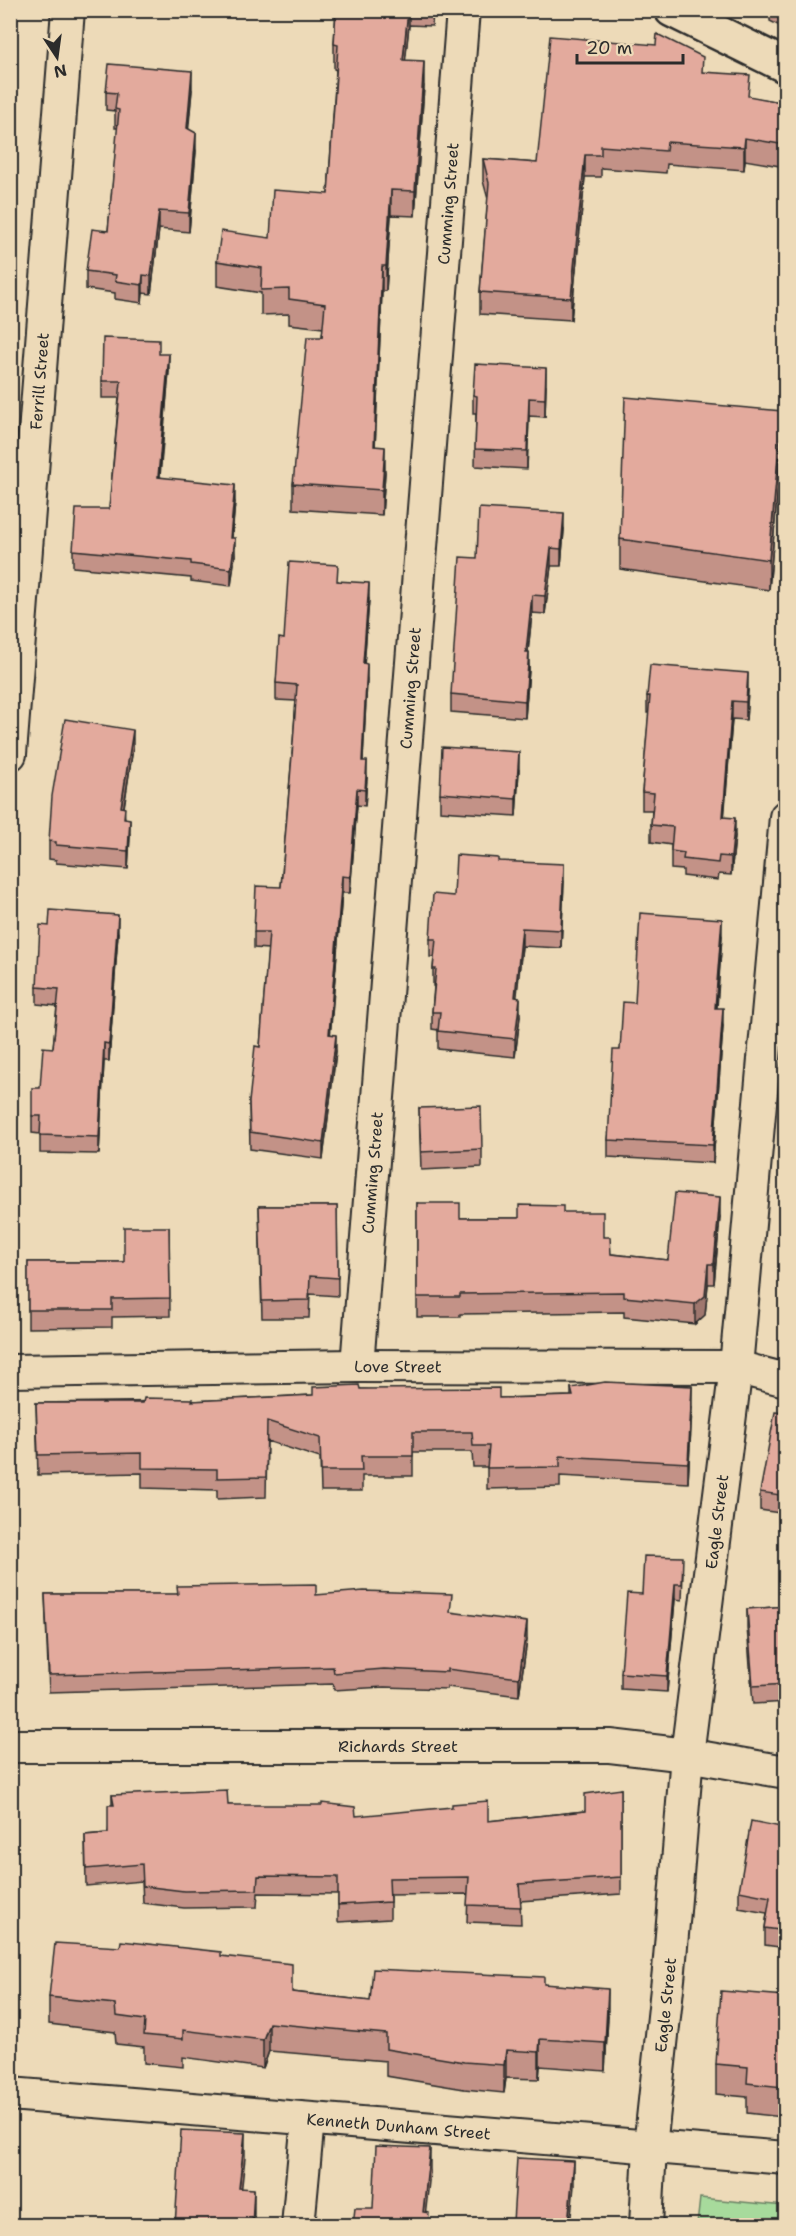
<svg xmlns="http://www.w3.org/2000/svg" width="796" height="2236" viewBox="0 0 796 2236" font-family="'Shantell Sans',sans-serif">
  <rect width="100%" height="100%" fill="#eddab8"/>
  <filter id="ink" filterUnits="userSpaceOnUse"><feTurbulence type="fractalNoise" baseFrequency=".0167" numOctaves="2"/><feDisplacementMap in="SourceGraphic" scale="12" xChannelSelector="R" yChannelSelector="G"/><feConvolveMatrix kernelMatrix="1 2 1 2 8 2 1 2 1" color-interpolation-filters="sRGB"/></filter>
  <g filter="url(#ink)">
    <path fill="#a7da9c" stroke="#698264" stroke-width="1.5" d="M700,2198l85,8v19h-88z"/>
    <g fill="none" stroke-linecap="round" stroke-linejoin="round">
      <g stroke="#2b2b2b" stroke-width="36">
        <g id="minor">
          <path id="s1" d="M10,754l58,-744"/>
          <path id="s2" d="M357,1366l106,-1356"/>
          <path id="s3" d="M10,1371l347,-5 379,1 50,13"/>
          <path id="s4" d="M10,1746h600l77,9 99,17"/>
          <path id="s5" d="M10,2094l776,64"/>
          <path d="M298,2226l10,-107"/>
          <path id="s6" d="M646,2226l4,-79 19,-177 18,-215 49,-388 50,-550"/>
        </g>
      </g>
      <g stroke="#2b2b2b" stroke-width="38">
        <path id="secondary" d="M672,10l114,56"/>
      </g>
      <use href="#minor" stroke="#eddab8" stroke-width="32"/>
      <use href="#secondary" stroke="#eddab8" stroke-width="33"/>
    </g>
    <path fill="#c39287" stroke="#2b2b2b" stroke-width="1.5" d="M10,10h5l-3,37 -2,-1z
      M336,10h97l-1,16 -23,-1 -4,35 19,26 -9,130 -24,-1 -5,76h-4l-7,155 10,26 -3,43 -89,-6v-25l29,-147 1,-9 -34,-4v-10l-28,1v-22l-44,-7v-25l53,-23 58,-44 8,-124 -2,-1v-25z
      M770,10h16v19l-16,-8z
      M703,72l47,25 36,6v64l-41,-7 -1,10 -77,-6 -1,9 -65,-5v9h-16l-14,143 -91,-6v-22l8,-93 -5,-18v-22l54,4z
      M192,90l-4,39 8,22 -7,81 -30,-3 -8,65 -8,-1 -1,10 -27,-4v-6l-29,-4v-18l22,-40 10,-103h-3v-17l-9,-1v-18z
      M159,354l10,17 -9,106 75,25 -3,36 3,17 -4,31 -40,-5v-3l-118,-11v-17l36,-41 10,-111h-17v-17z
      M546,386l-1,31 -16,-1 -2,53 -52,-3 1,-53h-3v-18z
      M782,441l-13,149 -149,-21v-30z
      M564,530l-3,36h-10l-6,48 -13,-1 -4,39 1,18 -4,48 -74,-6v-18z
      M338,581l31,18 -5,65 3,16 -4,81 4,16 -2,29 -8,-1 -7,88h-8l-12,141 6,17 -13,108 -73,-10 -1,-47 11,-55 8,-98 -14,-1v-16l27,-45 12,-144 3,-42 -20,-1v-17l8,-44z
      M748,690l-2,30 -14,-1 -8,98 11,19 -4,39 -12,-1 -1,6 -35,-4v-6l-12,-1v-24l-20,-3v-17l1,-15h-10v-18l7,-79h-2v-17z
      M133,748l-9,60 1,10 5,18 -2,33 -72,-6v-3l-7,-1v-18z
      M519,770l-3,46 -76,-5v-18z
      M498,861l66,20 -3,67 -39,-2 -6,52 4,18 -5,41 -77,-8v-19l-6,-1v-17l2,-26h-1v-17l1,-12h-4v-18l24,-43z
      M118,933l-9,128h-5l-5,93 -59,-1v-19l-8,-1v-17l21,-68 4,-42 -20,-2v-17z
      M722,936l-5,72 6,18 -10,137 -105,-6v-17l12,-90 15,-47z
      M419,1108l63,41v18l-61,3z
      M417,1203l43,15h59l44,-6 40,25 8,17 57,6 52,-43 -6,67h-6l-3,31 -10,9 -71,-7v-5l-164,2v3h-43z
      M259,1206h78l1,90 -28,-2 -1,24h-47z
      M169,1227l1,89 -58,1v10l-84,1v-66h96z
      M571,1388l121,19 -4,76 -128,-7v11l-73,2v-22h-14l-1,-15h-59v24h-51v15h-41l-1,-33 -53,-17 -1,56 -49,2v-9l-75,-2v-15l-104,2 -2,-72 156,-2 121,-6 47,-6 139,9 72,-2z
      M786,1413v101l-26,-4v-18z
      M683,1573l-1,27 -7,-1 -8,93 -46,-3v-16l21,-79z
      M45,1594l271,1 136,18 75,27 -8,56 -72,-9v2l-63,-2 -50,3 -1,-6 -284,8z
      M786,1606v96l-33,2 -6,-77v-18z
      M621,1789v105l-101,7 1,23 -54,-2 1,-28 -78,1v24l-52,3v-28l-80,-1 -1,14 -73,1 -41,-5 -1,-22 -56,5 -1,-51 23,-2 4,-28v-10l244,21 132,5 97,-10z
      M786,1828v120l-21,-3v-17l2,-15 -28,-5v-17z
      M221,1956l71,36 78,9 174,-17 64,32 -3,55 -65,-5 -1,13 -33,-1 -2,15 -40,-4 -78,-13v-15l-117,-10 -6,17 -80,-11v10l-39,-4v-16l-28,-3 -1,-12 -66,-8v-27z
      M786,1996v114h-3v7l-36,-4v-16l-31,-3v-30z"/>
    <path fill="#9f776e" stroke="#2b2b2b" stroke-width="1.5" d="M14,10h1l-3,37v-18z
      M408,10h1v15l-6,60v-25z
      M424,61v25l-9,130v-25z
      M192,71v19l-5,57v-19z
      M196,133v18l-7,81v-19z
      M745,138v22l-1,10v-23z
      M585,155v22l-14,143v-22z
      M391,190v25l-5,76v-25z
      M159,211v18l-8,65v-18z
      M382,266v25l-8,180v-25z
      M143,275v18l-1,10v-18z
      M169,354v17l-11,123v-17z
      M546,368v18l-1,31v-18z
      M529,398v18l-2,53v-18z
      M782,411v30l-13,149v-30z
      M385,447v25l-3,43v-25z
      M235,485v17l-5,53v-17z
      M564,513v17l-3,36v-17z
      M235,538v17l-4,31v-17z
      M551,548v18l-6,48v-18z
      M369,583v16l-6,81v-17z
      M532,595v18l-6,57v-18z
      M529,652v18l-4,48v-17z
      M367,664v16l-5,97v-16z
      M748,673v17l-2,30v-18z
      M732,701v18l-9,115v-17z
      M133,730v18l-12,77v-18z
      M519,752v18l-3,46v-17z
      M367,761v16l-2,29v-16z
      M357,789v16l-7,88v-16z
      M735,818v18l-4,39v-18z
      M130,819v17l-2,33v-18z
      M564,864v17l-3,67v-18z
      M342,876v17l-13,158v-17z
      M118,915v18l-9,128v-17z
      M722,919v17l-7,90v-18z
      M522,928v18l-7,69v-18z
      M520,998v18l-5,41v-18z
      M723,1008v18l-10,137v-18z
      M336,1035v16l-13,108v-16z
      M104,1043v18l-5,93v-17z
      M720,1197v20l-6,67v-20z
      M708,1264v20l-3,31 -10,9v-20z
      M692,1386v21l-4,76v-20z
      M675,1584v15l-8,93v-16z
      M527,1622v18l-8,56v-18z
      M608,1989v27l-3,55v-28z
      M269,2023v28l-6,17v-28z
      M540,2039v27l-1,13v-27z
      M506,2050v28l-2,15v-28z
      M245,2133v25l-6,54v-24z
      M430,2148v25l-6,53 -1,-14z
      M574,2161v25l-4,40h-2z
      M254,2189v25l-1,12h-1z"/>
    <path fill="#e3aa9d" stroke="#2b2b2b" stroke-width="1.5" d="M10,10h4l-2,19h-2z
      M336,10h72l-5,50 21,1 -9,130 -24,-1 -5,76h-4l-8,180 11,1 -3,43 -89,-6 14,-147h15l3,-33 -36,-5v-10l-28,1 1,-22 -45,-7 4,-30 49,7 3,-48 55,4 10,-149 -4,-1z
      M657,34l46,23 -1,15 48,3 -2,21 38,7v42l-41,-7 -1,9 -77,-5 -1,9 -65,-5v9h-16l-14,143 -91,-6 9,-109 -6,-24 54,4 13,-127 106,9z
      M109,64l83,7 -5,57 9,5 -7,80 -30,-2 -8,65 -8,-1 -1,10 -27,-4 1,-6 -30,-4 6,-42 16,2 11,-121 -4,-1 2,-16 -11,-1z
      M103,338l56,2v14h10l-11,123 77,8 -5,53h5l-4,31 -40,-5v-3l-118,-11 3,-41h33l12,-128h-19z
      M475,364l71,4 -1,31 -16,-1 -2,53 -52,-2 2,-53 -4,-1z
      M625,397l157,14 -13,149 -149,-21z
      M479,508l85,5 -3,36 -10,-1 -6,48 -13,-1 -6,57h3l-4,49 -74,-7 9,-137 17,1z
      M289,562l49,3 -1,16 32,2 -6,80 4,1 -5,97h5l-2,29 -8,-1 -7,88 -8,-1 -13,158 7,1 -13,108 -73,-11 -1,-30 6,-56 5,1 9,-115h-15l2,-46 25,1 12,-144 4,-58 -21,-2 3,-45 5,1z
      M650,665l98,8 -2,29 -14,-1 -9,116 12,1 -4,39 -12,-1 -1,7 -35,-4 1,-6 -13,-2 2,-24 -22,-2 3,-32 -12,-1 8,-96h-3z
      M65,719l68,11 -12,77 4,1 -1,10 6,1 -2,32 -72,-6v-3l-7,-1 3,-45z
      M442,747l77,5 -3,47 -76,-6z
      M456,855l42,3v3l66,3 -3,66 -39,-2 -7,69 5,1 -5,41 -77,-8 2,-19h-8l4,-43h-3l3,-30h-6l3,-45 21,2z
      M50,910l68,5 -9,129 -5,-1 -5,94 -59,-2 1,-19h-9v-28h8l3,-41 10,1 6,-59 -22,-2 3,-62 9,1z
      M640,913l82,6 -7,89h8l-10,137 -105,-5 5,-90h7l3,-48 12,1z
      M481,1106l1,43 -61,3 -2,-44z
      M675,1193l45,4 -6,67h-6l-3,32 -10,8 -71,-7v-5l-164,2v3h-43v-94h43v15h59v-13l44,1v6h40v25h7l1,17 57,6z
      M259,1206h78l1,72 -28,-2 -1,24 -47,1z
      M124,1227h45l1,71 -58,1v11h-84v-48h96z
      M605,1382l87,4 -4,77 -128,-7v11l-73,1 2,-22h-16l-1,-14h-59v24h-52l1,15h-41l-1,-33 -53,-17 -1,56 -49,1v-9l-75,-1v-15l-104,2 -2,-52h107l1,-5 49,1 -1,2 121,-6v-8l46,-2 1,4 139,-1v10l74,-2 -2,-8z
      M775,1412l11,1v83l-26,-4z
      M644,1556l39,1 -1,27h-7l-8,92 -46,-3 6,-80 15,1z
      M316,1584v11l48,-4 88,3 -2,18 77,10 -8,56 -72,-9v3l-63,-3 -50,4 -1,-6 -284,8 -4,-81h133l-1,-8z
      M786,1606v78l-33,2 -6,-77z
      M621,1789v88l-102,7 2,23 -54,-2 2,-28 -80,1 1,24 -52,3v-28l-80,-1 -1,14 -73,1 -41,-5 -1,-22 -56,5 -1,-34 23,-2v-28h6l-2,-10 115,-5 1,15h94v-2l33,4 1,9 96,-9v-3l36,-3v20l97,-10v-17z
      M751,1821l35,7v103l-21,-3 5,-31 -31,-6z
      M121,1941l100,11v4l71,8v28l78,9 3,-32 171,8v7l64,5 -3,54 -65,-4 -1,13 -33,-2 -2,15 -40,-3 -78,-13v-15l-117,-11 -6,17 -80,-10v9l-39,-4 1,-15 -29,-4 -1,-12 -66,-7 6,-54 65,4z
      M721,1991l65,5v84l-3,-1v8l-36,-4 1,-16 -32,-3z
      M181,2130l64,3 -6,55 15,1 -2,37h-77z
      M376,2146l54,2 -7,64 6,1 -1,13h-75l2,-18h18z
      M517,2158l57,3 -6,63 11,2h-72v-4h6z"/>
  </g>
  <g text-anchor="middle" stroke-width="5" stroke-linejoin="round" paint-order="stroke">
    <g font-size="16" fill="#2b2b2b" stroke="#eddab8">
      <text dy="6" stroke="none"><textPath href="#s2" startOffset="1166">Cumming Street</textPath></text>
      <text dy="6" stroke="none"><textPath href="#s1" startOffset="374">Ferrill Street</textPath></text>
      <text dy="6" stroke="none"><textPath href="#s2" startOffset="680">Cumming Street</textPath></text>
      <text dy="6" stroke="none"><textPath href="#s2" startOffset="194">Cumming Street</textPath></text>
      <text dy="6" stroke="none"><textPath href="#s3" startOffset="388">Love Street</textPath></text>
      <text dy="6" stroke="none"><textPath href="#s6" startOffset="708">Eagle Street</textPath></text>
      <text dy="6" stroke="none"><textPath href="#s4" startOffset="388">Richards Street</textPath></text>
      <text dy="6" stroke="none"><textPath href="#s6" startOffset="222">Eagle Street</textPath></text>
      <text dy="6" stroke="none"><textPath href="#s5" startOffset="390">Kenneth Dunham Street</textPath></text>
    </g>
  </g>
  <rect width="796" height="2236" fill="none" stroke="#eddab8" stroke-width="36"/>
  <rect x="18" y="18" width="760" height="2200" fill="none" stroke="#2b2b2b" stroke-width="2" filter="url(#ink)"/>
  <g transform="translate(57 57) rotate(167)" stroke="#eddab8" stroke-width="4.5" paint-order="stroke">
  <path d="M0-4.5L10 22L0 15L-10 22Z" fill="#2b2b2b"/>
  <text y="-9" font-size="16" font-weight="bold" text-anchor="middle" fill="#2b2b2b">N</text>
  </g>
  <path d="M577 54v9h106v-9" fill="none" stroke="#2b2b2b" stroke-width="3"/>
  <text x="586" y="54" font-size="18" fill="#2b2b2b" stroke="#eddab8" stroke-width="4.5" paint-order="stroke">20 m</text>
</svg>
